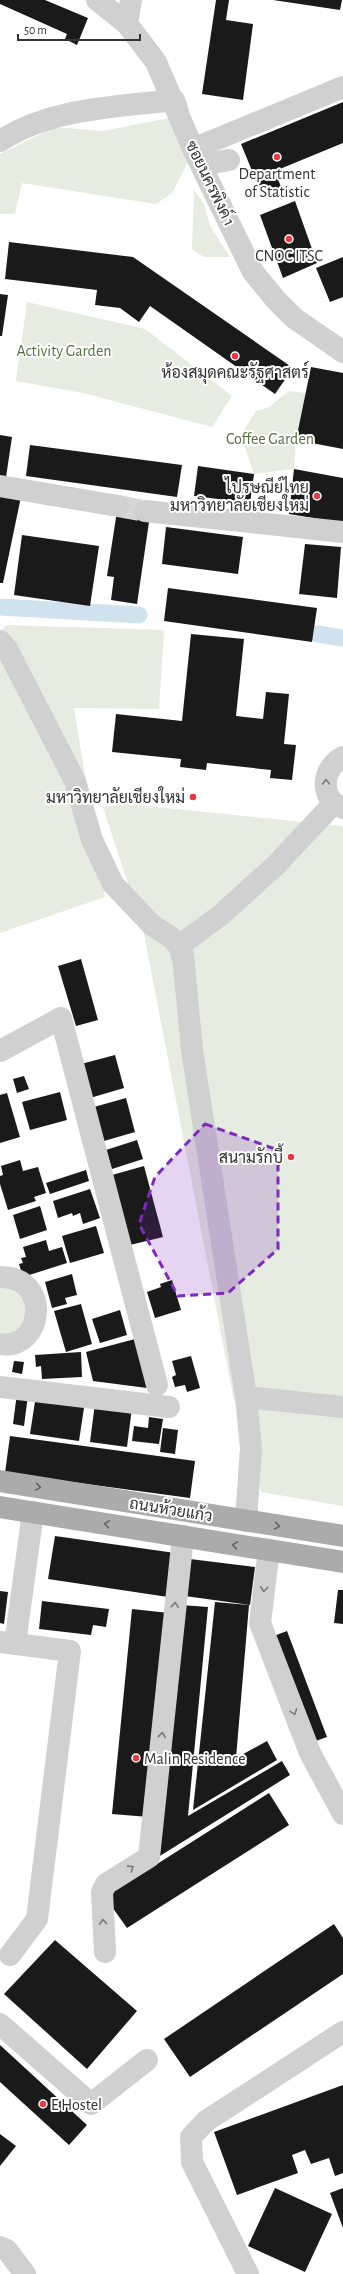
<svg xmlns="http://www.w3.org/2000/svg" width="343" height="2274" viewBox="0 0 343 2274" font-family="'Alegreya Sans',Sarabun,sans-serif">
  <rect width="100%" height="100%" fill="#fff"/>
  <path fill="#e6ecdf" d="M169,118l22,38 -19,37 -16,11 -134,-21 -7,31h-15v-60l55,-27 47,4z
    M194,190l10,14 6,22 20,31h-26l-12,-8z
    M27,302l118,27 87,67 -20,31 -129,-34 -67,-12z
    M289,391l17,2 -10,47 -2,29 -40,5 -13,-39 15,-24 13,-4z
    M6,625l158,5 -5,79 -85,-1 31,189 -105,36v-299z
    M127,804l216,22v680l-82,-14 -10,-44 -18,-52 -89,-462 -41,-127z
    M0,1287l17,3 10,12 -2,22 -12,10 -13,1z"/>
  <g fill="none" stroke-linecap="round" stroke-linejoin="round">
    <path stroke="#cfe2ee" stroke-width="17" d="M0,607l139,8
      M318,634l25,4"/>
  </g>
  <path fill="#1a1a1a" d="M0,0h45l43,18 -11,27 -12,-6 2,-5 -67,-30z
    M216,0h13l-3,20 27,4 -10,76 -41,-6z
    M273,0h69l-2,10z
    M343,102v41l-68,28 6,16 -19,8 -21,-51z
    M295,201l22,62 -34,15 -23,-63z
    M9,242l124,15 160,111 -18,26 -125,-88 -11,16 -19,-14 -25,-3 2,-15 -92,-11z
    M343,257v40l-13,5 -14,-34z
    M0,294l8,1 -6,41h-2z
    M311,367l32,6v76l-47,-9z
    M0,435l12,2 -7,47 -5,-1z
    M30,445l152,20 -5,32 -151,-21z
    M198,466l56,8 -4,29 -56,-7z
    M294,469l49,9v45l-54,-9z
    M0,488l22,4 -19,91h-3z
    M119,498l27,4 3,20 -12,82 -26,-4 3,-23 -7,-1z
    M166,527l77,10 -5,37 -76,-10z
    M22,535l77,11 -9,60 -76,-11z
    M305,544l36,3 -4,51 -38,-4z
    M168,588l149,20 -5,34 -148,-21z
    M191,634l53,5 -8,77 27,3 3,-27 23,2 -5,50 12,1 -4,35 -22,-2 1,-8 -64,-7 -1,7 -26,-3 1,-8 -69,-7 4,-38 66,7z
    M81,959l17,61 -22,6 -18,-60z
    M115,1055l9,33 -34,10 -9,-34z
    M24,1076l5,13 -12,4 -4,-14z
    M60,1092l7,28 -37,10 -8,-28z
    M7,1093l13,44 -20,6v-48z
    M126,1098l9,34 -31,9 -10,-34z
    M137,1140l6,19 -31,10 -6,-19z
    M20,1160l3,11 15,-4 8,26 -12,4 2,4 -28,9 -8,-26v-8l3,-1 -2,-9z
    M144,1166l19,71 -33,8 -18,-70z
    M86,1170l3,11 -39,13 -4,-11z
    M90,1189l10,29 -17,6 -3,-11 -7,3 -1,-3 -14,5 -5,-17z
    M40,1206l7,24 -27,9 -7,-24z
    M96,1226l8,27 -34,10 -8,-27z
    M46,1240l3,11 13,-4 5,16 -44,14 -4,-13 4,-1 -2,-5 5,-1 -3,-10z
    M72,1274l5,21 -12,3 2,6 -15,4 -7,-26z
    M172,1280l9,30 -26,8 -8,-26 14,-5 -1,-3z
    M81,1304l11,40 -26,8 -12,-41z
    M120,1310l7,25 -27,8 -8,-24z
    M135,1339l12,49 -54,-7 -7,-29z
    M81,1352l1,25 -40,2 -1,-13 -5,1 -1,-12z
    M191,1356l9,32 -13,4 -2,-7 -10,2 -3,-10 4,-2 -4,-14z
    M14,1361l10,1 -2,12 -10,-2z
    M17,1393l11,2 -4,31 -11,-2z
    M36,1395l49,6 -6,40 -49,-7z
    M95,1403l37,5 -5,39 -37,-5z
    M149,1417l14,2 -4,25 -27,-3 2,-15 14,2z
    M163,1428l15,2 -3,24 -15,-2z
    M10,1436l185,25 -5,37 -185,-25z
    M55,1536l120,17 -7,44 -120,-18z
    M190,1559l65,8 -5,38 -65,-9z
    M338,1590h5v34l-9,-1z
    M0,1591l8,1 -4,32 -4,-1z
    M42,1601l67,8 -3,18 -13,-2 -2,10 -52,-6z
    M215,1602l34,3 -13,153 31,-17 10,19 -84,50z
    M181,1605l27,2 -20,209 94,-55 8,14 -135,84z
    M132,1609l37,4 -20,204 -37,-3z
    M287,1631l40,106 -17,6 -39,-106z
    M269,1793l20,32 -162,103 -22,-31z
    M334,1924l9,14v36l-153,103 -26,-38z
    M55,1940l82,71 -50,58 -83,-75z
    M0,2045l87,80 -18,20 -69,-63z
    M343,2085v88l-8,3 -6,-18 -18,6 -6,-14 -13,5 6,18 -61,22 -23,-63z
    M0,2134l16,12 -16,20z
    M275,2188l57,26 -27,58 -57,-26z
    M343,2188v40l-13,-35z"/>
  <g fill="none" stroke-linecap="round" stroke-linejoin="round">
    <path stroke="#d6d6d6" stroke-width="22" stroke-dasharray="22 11" stroke-linecap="butt" d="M118,506l27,5"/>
    <path stroke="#d0d0d0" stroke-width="22" d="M97,0l30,24 29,38 37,87 60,123 23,28 18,18 49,34
      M127,24l4,-24
      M0,141c50,-33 116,-34 174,-41l4,12
      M193,149l150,-62
      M197,153l5,12 27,-5
      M0,486l118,20
      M145,511l198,21
      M0,641l7,8 68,132 17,59 21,44 39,41 20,13 7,8 4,9 9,95 54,347 97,10
      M343,757c-21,10 -25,42 0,51
      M183,960l-4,-14 43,-32 53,-48 59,-63 9,5
      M0,1051l61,-33 96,367
      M0,1277c52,-1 44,74 0,67
      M0,1387l169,20
      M246,1397l5,51 -5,73
      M269,1550l-9,73 50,130 33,61
      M0,1642l70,9 -33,268 -27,36
      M15,1644l18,-132
      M105,1952l-3,-60 4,-8 43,-27 34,-321
      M0,2024l91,80 56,-44
      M0,2247l7,3 18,24
      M248,2274l-56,-112 -1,-25 15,-16 137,-89"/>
    <path stroke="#ababab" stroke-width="22" d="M0,1481l343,55
      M0,1507l343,55"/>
  </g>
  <defs><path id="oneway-chevron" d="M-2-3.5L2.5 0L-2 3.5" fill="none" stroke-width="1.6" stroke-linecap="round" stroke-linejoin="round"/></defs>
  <g stroke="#7a7a7a">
    <use href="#oneway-chevron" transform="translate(326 782) rotate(-91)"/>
    <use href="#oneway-chevron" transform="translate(264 1589) rotate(97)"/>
    <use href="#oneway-chevron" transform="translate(175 1605) rotate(-84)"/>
    <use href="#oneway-chevron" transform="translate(294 1712) rotate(69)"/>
    <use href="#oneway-chevron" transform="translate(162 1735) rotate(-84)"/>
    <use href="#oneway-chevron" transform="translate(131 1868) rotate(-33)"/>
    <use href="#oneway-chevron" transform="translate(103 1922) rotate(-93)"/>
  </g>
  <g stroke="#636363">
    <use href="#oneway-chevron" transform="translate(38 1487) rotate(9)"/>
    <use href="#oneway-chevron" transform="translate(107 1524) rotate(-171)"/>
    <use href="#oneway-chevron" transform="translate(277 1526) rotate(9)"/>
    <use href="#oneway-chevron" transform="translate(235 1545) rotate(-171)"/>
  </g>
  <path fill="#7b2cbf" fill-opacity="0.2" stroke="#7b2cbf" stroke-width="3" stroke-dasharray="8 5" stroke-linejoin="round" d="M205,1124l73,26v99l-50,44 -50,3 -39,-72 16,-47z"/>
  <g fill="#e63946" stroke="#fff" stroke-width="1.5">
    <circle cx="277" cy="157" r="4"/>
    <circle cx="289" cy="239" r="4"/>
    <circle cx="235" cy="356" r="4"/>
    <circle cx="317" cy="496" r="4"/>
    <circle cx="193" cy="797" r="4"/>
    <circle cx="291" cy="1157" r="4"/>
    <circle cx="136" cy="1758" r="4"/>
    <circle cx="43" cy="2104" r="4"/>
  </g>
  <g text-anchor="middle" stroke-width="4" stroke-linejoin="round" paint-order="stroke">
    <g font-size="16" fill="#333" stroke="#fff">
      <text x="277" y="179">Department<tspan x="277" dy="18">of Statistic</tspan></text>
      <text x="289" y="261">CNOC ITSC</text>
      <text x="235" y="378">ห้องสมุดคณะรัฐศาสตร์</text>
      <text x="309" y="493" text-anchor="end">ไปรษณีย์ไทย<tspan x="309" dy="18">มหาวิทยาลัยเชียงใหม่</tspan></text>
      <text x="185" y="803" text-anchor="end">มหาวิทยาลัยเชียงใหม่</text>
      <text x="283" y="1163" text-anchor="end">สนามรักบี้</text>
      <text x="144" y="1764" text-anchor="start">Malin Residence</text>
      <text x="51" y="2110" text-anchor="start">E Hostel</text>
    </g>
    <g font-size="16" fill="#333" stroke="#fff">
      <text transform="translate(211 183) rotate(64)" y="6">ซอยนครพิงค์ 1</text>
      <text transform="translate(171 1509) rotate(9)" y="6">ถนนห้วยแก้ว</text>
    </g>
    <g font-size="16" fill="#56703f" stroke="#fff">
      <text x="64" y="356">Activity Garden</text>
      <text x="270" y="444">Coffee Garden</text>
    </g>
  </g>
  <path d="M18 34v6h122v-6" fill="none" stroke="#333333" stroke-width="2"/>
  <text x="24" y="34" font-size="12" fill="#333333" stroke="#ffffff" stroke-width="3" paint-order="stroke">50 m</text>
</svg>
